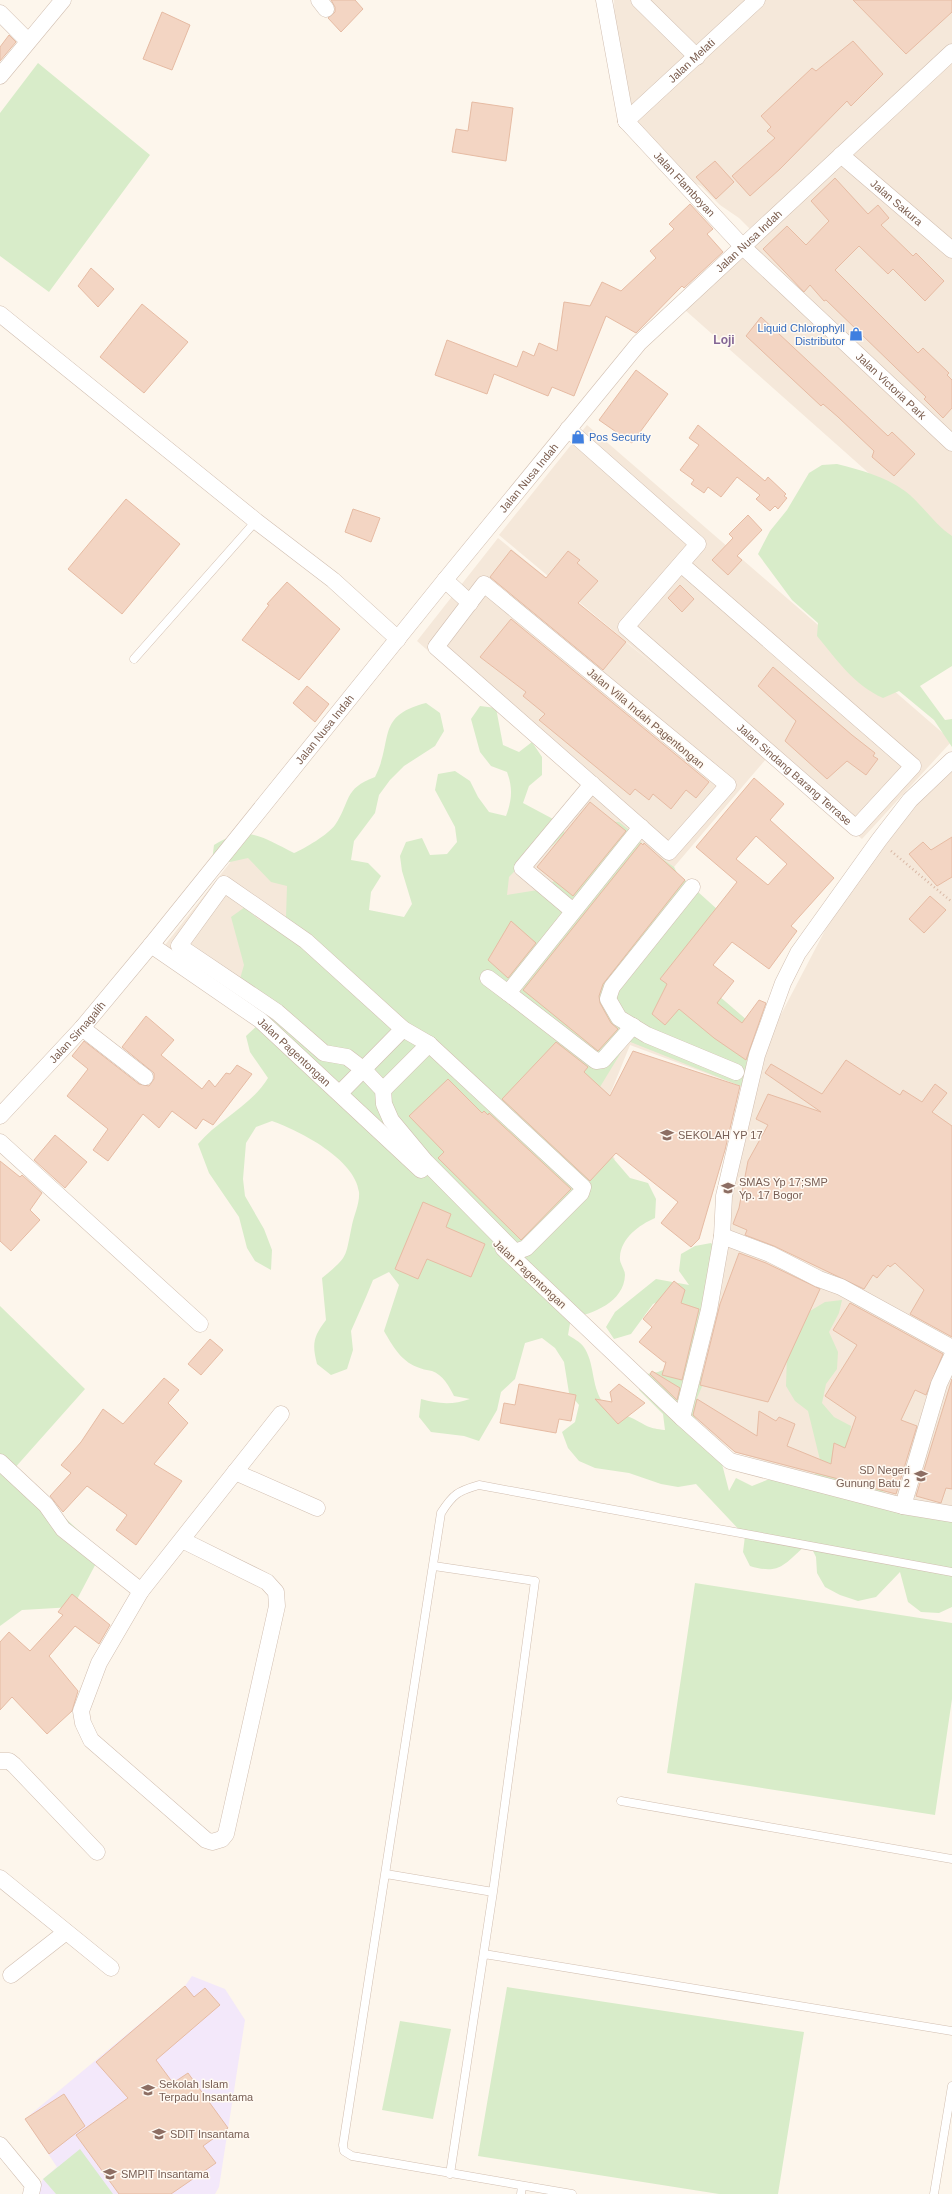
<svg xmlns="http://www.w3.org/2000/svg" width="952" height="2194" viewBox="0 0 952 2194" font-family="Helvetica,sans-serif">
  <rect width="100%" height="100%" fill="#fdf6ec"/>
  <path fill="#f5e8da" d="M614,0h338v547l-267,-237 72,-74 -18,-18 -19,-13 -19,-19 -9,-4 -73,-61z
    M587,425l365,316 -90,98 -96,-80 -92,108 3,6 13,98 66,57 -9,33 -3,24 88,-168 48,-77 72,-76v764l-77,-32 -140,-44 -50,-36 58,-329 -113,-42 -34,84 19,30 -27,27 -319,-168 -104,-73 86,-109 189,155 50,-104 92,-100 -165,-146 81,-103 161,131 -160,-134z"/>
  <path fill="#f3e8fa" d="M192,1976l33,13 20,31 -26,167 -4,7h-179l7,-15 14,-12 -32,-48 160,-133z"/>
  <path fill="#d8ecc9" d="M38,63l112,92 -101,137 -49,-36v-143z
    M837,464c24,6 47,12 68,27 17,13 29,33 47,45v130l-32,20 25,34 7,-1v28l-18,-27 -35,-29 -16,7c-29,-13 -46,-38 -66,-62l1,-13 -26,-23 -34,-46 12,-23 17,-21 22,-37 13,-8z
    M426,703l14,10 4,18 -9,15 -31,20 -14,14 -11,15 -4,18 -21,28 -3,19 17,3 13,13 -10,16 -2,18 35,7 8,-13 -10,-33 -2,-15 6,-14 16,-4 8,17 17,-1 10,-12 -2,-15 -20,-37 3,-16 17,-3 15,10 8,16 11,15 17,4c6,-16 7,-28 1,-44l-16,-6 -11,-14 -9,-33 9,-13 16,2 7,37 16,7 13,-10 10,15v18l-13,11 -6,17 30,16 12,14 -13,13 -17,4 -26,27 -2,18 31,-5 29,-16 35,-53 17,1 14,11 12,14 29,20 3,6 51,46 -38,52 66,57 -9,33 -4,26 -115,-46 -53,87 31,22 24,28 18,5 8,16 -1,19c-16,7 -34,20 -35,39 -1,6 5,12 5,18 -1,27 -32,39 -54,43l-3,17c5,3 12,7 15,11 12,16 8,39 19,55 8,10 22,13 32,18 15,8 14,9 31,11l-2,-16 -24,-24 3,-15 16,-3 15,-6 -4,-69 -16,7 -22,30 -17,5 -8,-12 9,-15 41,-33 33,6 -10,-14 2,-17 14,-8 16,-3 12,12 -25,110 6,17 -7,16 -2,18 6,19 21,29 7,27 7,-13 16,8 15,-6 17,-3 17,4 14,-6 5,-15 -12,-49 -13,-10 -9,-15 1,-32 23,-43 15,-9 17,-2 -3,13 -10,19 9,20 -1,17 -11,15 -4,19 12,14 17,9 -5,54 33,9 17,10 56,20v88l-13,6 -18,-1 -13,-10 -8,-30 -24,25 -18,4 -18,-6 -15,-8 -8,-14 -1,-16 -7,-14c-24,19 -27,33 -59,23l-7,-14 2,-16 -49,-52 -18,3 -17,-3 -32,-11 -34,-5 -16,-7 -11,-13 -6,-16 13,-10 4,-17 -10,-12 -5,-31 -9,-14 -13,-10 -17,5 -10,36 -14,13 -4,18 -18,31 -15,-5 -33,-4 -12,-15 2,-18c17,5 32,6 49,0l-16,-3c-5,-10 -11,-21 -22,-25 -5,-1 -11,-2 -15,-4 -16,-6 -25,-22 -33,-36l15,-46 -10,-13 -16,8 -7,17 -15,34 2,19 -6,19 -16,6 -14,-11c-5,-20 -4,-27 9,-44l-4,-42c27,-22 23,-20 30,-53 2,-10 8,-22 7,-33 -4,-33 -59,-61 -87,-71l-16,6 -10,16 -3,36 2,17 19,33 8,21 -1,20 -16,-9 -8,-13 -8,-31 -30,-44 -11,-29c21,-25 53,-38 70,-66l-18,-26 -4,-16 12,-11 -1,-31 -18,-12 5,-17 -13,-48 14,-10 13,12 17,9 11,-11 1,-31 -16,-4 -23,-24 -18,4 -18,-1 2,-16c34,-21 48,-8 80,8 10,-4 35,-19 41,-28 16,-24 8,-36 40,-48 19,-37 0,-61 51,-74z
    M0,1306l85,83 -72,81 89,82 -29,55 -51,3 -22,16z
    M695,1583l257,40v76l-17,116 -268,-42z
    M507,1987l297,45 -26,162h-59l-241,-38z
    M400,2021l51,8 -18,90 -51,-9z
    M80,2149l33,45h-57l-13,-15z"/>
  <path fill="#f3d5c3" stroke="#e6bba3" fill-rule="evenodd" d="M331,0h24l8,9 -22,23 -13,-14 7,-6v-5z
    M853,0h99v12l-46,42z
    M162,12l28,13 -18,45 -29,-11z
    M9,35l7,7 -16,19v-14z
    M853,41l30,33 -32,32 -4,-5 -67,68 -30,27 -18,-20 43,-38 -8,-7 4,-4 -10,-11 51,-48 4,3z
    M472,102l41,6 -7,53 -54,-9 4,-23 12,2z
    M715,161l19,21 -18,17 -20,-22z
    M835,178l33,36 10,-9 11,13 -8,7 32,31 3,-3 28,28 -19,20 -32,-32 -5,5 -29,-28 -24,24 83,83 5,-5 26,25 -2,2 5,5v28l-9,10 -19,-19 2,-2 -100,-97 -2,1 -14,-16 -6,7 -41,-43 24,-23 19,19 23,-24 -18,-20z
    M690,204l23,25 -6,5 16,18 -39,36 -2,-2 -46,47 -30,-17 -32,80 -22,-9 -4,9 -54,-22 -7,20 -52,-19 12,-35 70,27 6,-16 11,5 5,-13 18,8 7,-49 26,4 12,-24 19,9 35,-33 -6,-7 24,-22 -5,-5z
    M91,268l23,21 -16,18 -20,-21z
    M142,304l46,38 -44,51 -44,-36z
    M761,317l127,119 4,-4 23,22 -21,22 -22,-19 2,-6 -36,-34 -15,-13 -2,2 -75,-70z
    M636,370l32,24 -36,49 -33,-23z
    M698,425l67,56 3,-4 18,17 -2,2 3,2 -9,11 -3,-3 -5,5 -14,-12 4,-4 -23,-18 -16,20 -13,-10 -4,6 -13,-9 3,-4 -14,-10 19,-25 -10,-7z
    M126,499l54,45 -58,70 -54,-45z
    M353,509l27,9 -9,24 -26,-10z
    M748,515l14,15 -25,26 5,4 -14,15 -16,-15 21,-22 -4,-4z
    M511,550l35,28 22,-27 12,9 -3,3 21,18 -20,22 48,39 -23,28 -113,-93z
    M287,582l53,47 -41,51 -57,-40 27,-35 -2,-1z
    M680,585l14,14 -12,13 -14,-14z
    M511,619l198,163 -13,16 -10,-8 -15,19 -18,-15 -4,6 -14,-11 -5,6 -91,-75 6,-6 -22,-18 3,-4 -46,-35z
    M773,667l79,68 23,18 -2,3 5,3 -12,16 -19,-14 -20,18 -42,-38 11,-20 -38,-35z
    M307,686l22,18 -14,18 -22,-19z
    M754,778l30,26 -14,16 64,58 -43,48 6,5 -28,38 -37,-27 -19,23 21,16 -17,22 25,20 17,-23 7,3 -20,57 -32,-22 -35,-29 -14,16 -13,-11 15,-30 -7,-5 77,-97 -41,-35zM756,836l31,28 -19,21 -32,-26z
    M590,802l36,29 -53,65 -36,-29z
    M952,837v40l-15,9 -28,-32 14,-12 8,8z
    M641,843l2,2 1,-2 41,37 -82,104 -4,12 1,7 11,20 7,6 -20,22 -75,-61z
    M930,896l16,14 -22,23 -15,-14z
    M511,921l25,22 -28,35 -20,-18z
    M146,1016l28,24 -13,15 41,34 7,-9 6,7 11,-14 4,1 7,-9 15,9 -39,51 -10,-6 -7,10 -24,-18 -13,17 -16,-14 -35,47 -15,-11 15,-21 -41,-33 21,-27 -16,-13 12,-15 55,43 10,2 5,-7v-6l-32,-26z
    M556,1042l32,25 -4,5 26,24 23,-45 107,35 -15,64 -26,89 -8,8 -30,-24 17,-21 -62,-49 -26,28 -88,-82z
    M846,1060l54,35 3,-5 19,12 13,-18 12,9 -15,19 20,14v211l-42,-23 14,-24 -29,-27 -5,4 -2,-2 -11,13 -4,-3 -9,14 -90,-43 -29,-11 2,-5 -14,-6 6,-16 9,-47 20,-36 -12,-6 12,-25 53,18 -56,-39 6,-9 51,30z
    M448,1079l34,34 2,-2 4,4 1,-2 82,76 -50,51 -83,-82 6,-6 -35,-36z
    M55,1135l32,27 -22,26 -31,-28z
    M0,1161l20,16 2,-2 20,18 -12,17 10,10 -29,31 -11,-10z
    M423,1202l28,12 -5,13 39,17 -14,33 -44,-18 -9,20 -23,-10z
    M739,1253l27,10 54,26 -52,113 -68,-17 20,-81z
    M674,1281l11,9 -4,13 18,6 -17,71 -20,-5 4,-13h-2l-25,-20 13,-15 -9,-8z
    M850,1303l93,51 -17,41 -11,-5 -14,30 16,6 -21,68 -161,-42 -42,-37 4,-16 60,37 2,-25 17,10 3,-4 16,7 -8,22 44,18 3,-21 11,5 11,-31 -31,-21 32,-51 -24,-15z
    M210,1339l13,11 -22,25 -13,-11z
    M652,1371l28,17 -3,12 -27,-26z
    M164,1378l15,12 -11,13 20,20 -34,41 28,17 -46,64 -20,-15 11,-15 -40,-29 -24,26 -13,-16 21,-23 -10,-8 20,-23 22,-33 20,15z
    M952,1379v110l-6,-1 -5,15 -25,-7z
    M519,1384l57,11 -5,26 -12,-2 -3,14 -56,-10 4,-20 11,2z
    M619,1384l26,19 -27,21 -23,-25 17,3 -2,-10z
    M72,1594l38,31 -11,19 -24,-18 -26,30 29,35 -6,20 -25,23 -35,-37 -12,13v-68l9,-10 21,19 33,-36 -5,-3z
    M185,1986l9,11 11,-9 15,17 -64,55 17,23 15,-10 40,55 -25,18 13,17 -45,31h-52l-43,-59 52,-37 -32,-36z
    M64,2094l21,32 -36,28 -24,-35z"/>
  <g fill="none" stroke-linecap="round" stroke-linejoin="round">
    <g stroke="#d1beb0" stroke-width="9">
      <path id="lane" d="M134,659l122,-138
        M434,1566l101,15 -42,311 -43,282
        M621,1801l331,58
        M386,1874l107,18
        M484,1954l468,77
        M521,2194l1,-8
        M572,2194l-220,-38 -8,-5 -1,-6 98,-632c12,-19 17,-22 38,-28l473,87
        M934,2194l18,-108"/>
    </g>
    <g stroke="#d1beb0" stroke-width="17">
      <g id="street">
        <path d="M319,0l7,9"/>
        <path d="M604,0l22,121"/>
        <path d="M639,0l58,57"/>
        <path d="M0,13l28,28"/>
        <path d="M0,76l63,-76"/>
        <path id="s1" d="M626,121l117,126 209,196"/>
        <path id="s2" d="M626,121l131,-121"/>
        <path id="s3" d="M841,155l111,95"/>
        <path d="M0,314l256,207 77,59 65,59"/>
        <path id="s4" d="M568,429l130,115 -72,83 230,201 57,-62 -232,-202"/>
        <path d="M445,580l25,23"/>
        <path d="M484,584l244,201 -59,67 -233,-205z"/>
        <path d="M224,884l82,57 97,88 26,15 154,143 -2,6 -55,55 -11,4 -89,-90 -35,-42 -7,-16 -1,-14 -19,-20 -17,-13 -23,-4 -47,-41 -98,-66z"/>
        <path d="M692,887l-80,100 -4,12 11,19 28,17 89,37"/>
        <path d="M573,911l-51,-43 70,-84"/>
        <path id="s5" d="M151,945l109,75 161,150"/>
        <path d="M488,978l20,15"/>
        <path d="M633,1026l-30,34 -7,1 -88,-68 133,-166"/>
        <path d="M82,1028l63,49"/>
        <path d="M383,1090l46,-46"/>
        <path d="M340,1093l63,-64"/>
        <path id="s6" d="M0,1116l82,-88 69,-83 294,-365 194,-237 313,-291"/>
        <path d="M0,1142l200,182"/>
        <path d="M722,1236l48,18 49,25 22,8 111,61"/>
        <path d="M503,1248l179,170 48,43 173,45 49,8"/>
        <path d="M682,1418l27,-108 13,-74 2,-40 33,-141 26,-72 15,-30 81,-113 31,-40 42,-40"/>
        <path d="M0,1462l46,43 17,24 78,62"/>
        <path d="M235,1472l82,36"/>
        <path d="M903,1506l36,-122 13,-28"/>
        <path d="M182,1540l85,42 9,10 1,14 -51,228 -4,5 -10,3 -6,-2 -115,-100 -8,-17 -2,-12 18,-48 42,-72 140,-177"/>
        <path d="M0,1761h9l5,4 83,87"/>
        <path d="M0,1878l111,90"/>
        <path d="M11,1975l55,-43"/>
        <path d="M0,2145l33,40 -2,9"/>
      </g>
    </g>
    <path stroke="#d9b8a5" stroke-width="2.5" stroke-dasharray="1 3" stroke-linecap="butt" d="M891,851l61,51"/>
    <use href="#lane" stroke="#fff" stroke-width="8"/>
    <use href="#street" stroke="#fff" stroke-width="16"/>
  </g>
  <defs>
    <g id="shop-bare" transform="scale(1.08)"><path d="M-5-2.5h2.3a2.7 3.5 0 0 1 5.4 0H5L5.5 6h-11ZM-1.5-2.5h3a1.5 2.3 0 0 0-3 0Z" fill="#3f7fe0" stroke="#fffaf3" stroke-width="2.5" paint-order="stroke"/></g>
    <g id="school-bare" transform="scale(1.08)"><path d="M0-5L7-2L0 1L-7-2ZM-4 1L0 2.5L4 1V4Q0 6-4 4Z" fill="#8d6e63" stroke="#fffaf3" stroke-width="2.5" paint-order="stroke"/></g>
  </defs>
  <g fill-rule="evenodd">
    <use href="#shop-bare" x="856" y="334"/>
    <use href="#shop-bare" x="578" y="437"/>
    <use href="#school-bare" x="667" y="1135"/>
    <use href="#school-bare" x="728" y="1188"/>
    <use href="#school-bare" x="921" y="1476"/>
    <use href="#school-bare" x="148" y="2090"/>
    <use href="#school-bare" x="159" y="2134"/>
    <use href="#school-bare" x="110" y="2174"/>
  </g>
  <g text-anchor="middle" stroke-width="3" stroke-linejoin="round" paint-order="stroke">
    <g font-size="11" fill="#7a5c4d" stroke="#fffaf3">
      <text dy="4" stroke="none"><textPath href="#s2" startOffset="89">Jalan Melati</textPath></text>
      <text dy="4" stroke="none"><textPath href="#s1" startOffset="86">Jalan Flamboyan</textPath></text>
      <text dy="4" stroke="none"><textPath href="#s3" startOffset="73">Jalan Sakura</textPath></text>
      <text dy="4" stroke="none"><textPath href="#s6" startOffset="1153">Jalan Nusa Indah</textPath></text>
      <text dy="4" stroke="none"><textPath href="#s1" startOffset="375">Jalan Victoria Park</textPath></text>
      <text dy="4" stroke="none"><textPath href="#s6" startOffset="829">Jalan Nusa Indah</textPath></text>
      <text transform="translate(646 718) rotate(40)" y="4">Jalan Villa Indah Pagentongan</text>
      <text dy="4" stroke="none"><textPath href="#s6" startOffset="505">Jalan Nusa Indah</textPath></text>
      <text dy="4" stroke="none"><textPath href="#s4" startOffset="507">Jalan Sindang Barang Terrase</textPath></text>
      <text dy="4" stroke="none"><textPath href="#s6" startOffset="114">Jalan Sirnagalih</textPath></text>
      <text dy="4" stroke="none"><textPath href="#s5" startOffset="179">Jalan Pagentongan</textPath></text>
      <text transform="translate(530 1274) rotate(43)" y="4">Jalan Pagentongan</text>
    </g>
    <g font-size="11" fill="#366cbe" stroke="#fffaf3" text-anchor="end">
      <text x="845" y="332">Liquid Chlorophyll<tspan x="845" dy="13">Distributor</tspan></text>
      <text x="589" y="441" text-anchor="start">Pos Security</text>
    </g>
    <g font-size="11" fill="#785e54" stroke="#fffaf3" text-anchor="start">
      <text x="678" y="1139">SEKOLAH YP 17</text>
      <text x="739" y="1186">SMAS Yp 17;SMP<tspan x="739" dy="13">Yp. 17 Bogor</tspan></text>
      <text x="910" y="1474" text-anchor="end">SD Negeri<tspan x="910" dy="13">Gunung Batu 2</tspan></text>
      <text x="159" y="2088">Sekolah Islam<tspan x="159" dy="13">Terpadu Insantama</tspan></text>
      <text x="170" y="2138">SDIT Insantama</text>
      <text x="121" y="2178">SMPIT Insantama</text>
    </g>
    <g font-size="12" font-weight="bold" fill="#846695" stroke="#fffaf3">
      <text x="724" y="344">Loji</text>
    </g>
  </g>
</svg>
